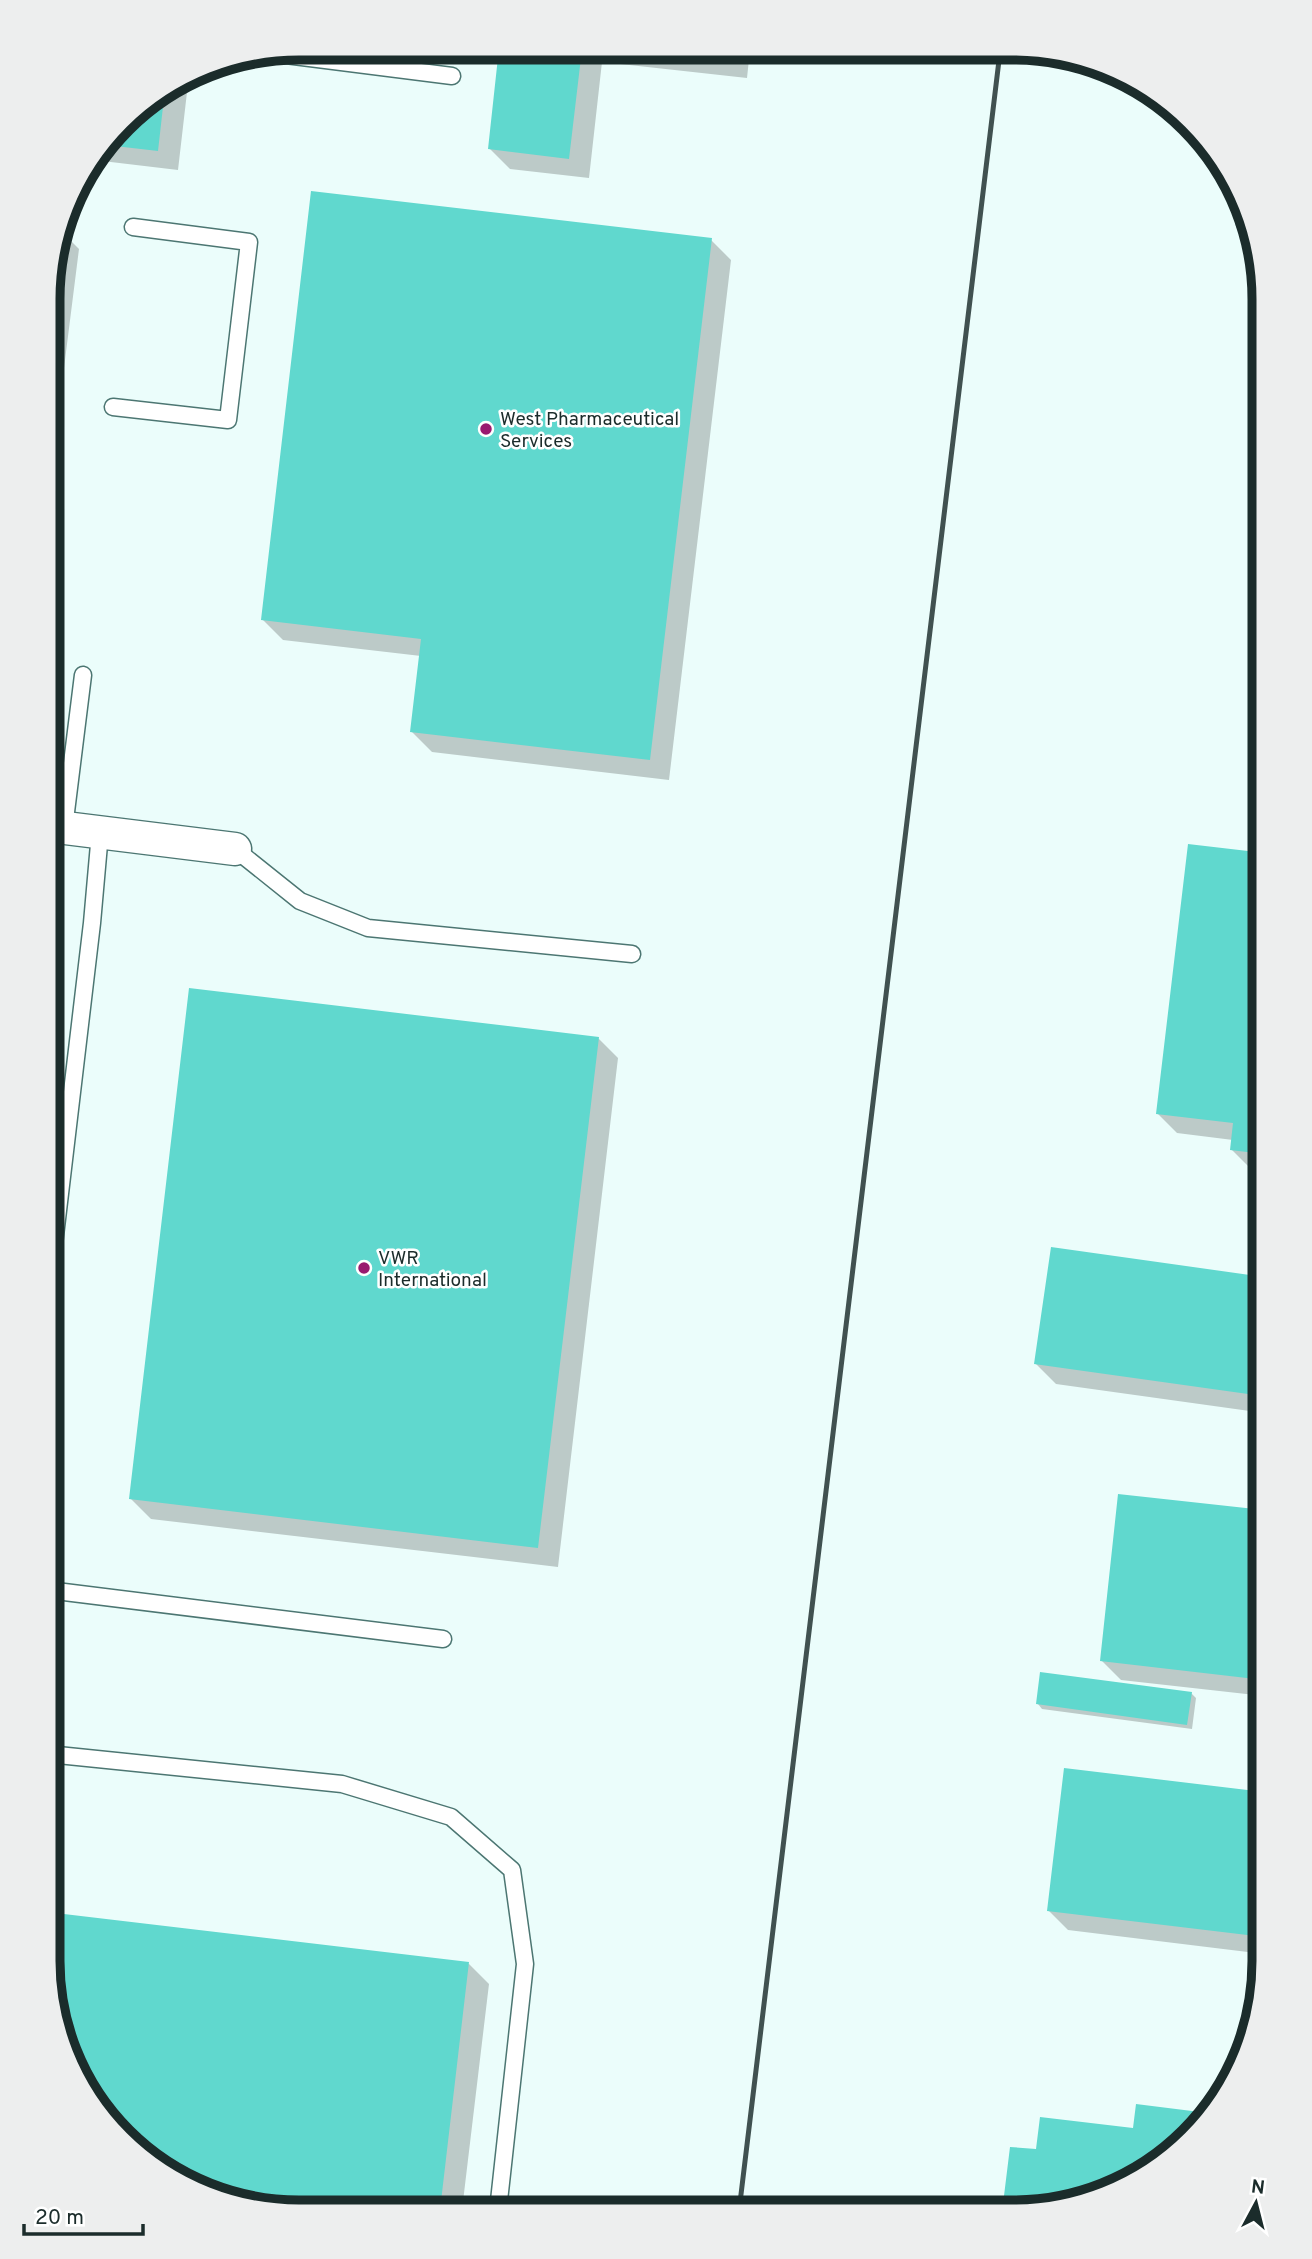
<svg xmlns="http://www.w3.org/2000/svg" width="1312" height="2259" viewBox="0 0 1312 2259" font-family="Overpass,sans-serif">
  <rect width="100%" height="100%" fill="#ebfdfb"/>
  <path fill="#0003" d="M487,48l263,2 -3,28 -145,-16 -13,116 -79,-9 -20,-20 11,-99z
    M189,75l-11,95 -84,-10 38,-50z
    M60,230l19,19 -30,238v-221z
    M711,240l20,20 -62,520 -237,-28 -20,-20 9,-76 -138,-16 -20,-20z
    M1265,855l-1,316 -12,-1 -20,-20 1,-10 -56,-7 -20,-20z
    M598,1038l20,20 -60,509 -407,-48 -20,-20z
    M1264,1279v134l-208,-29 -20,-20z
    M1120,1496l144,16v184l-143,-16 -20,-20z
    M1191,1693l5,5 -4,31 -150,-20 -4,-5z
    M1065,1770l199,24v160l-196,-24 -20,-20z
    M47,1961l422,3 20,20 -27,226h-197l-120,-50 -55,-59 -29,-59z
    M1207,2115l2,2 -43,43 -71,38 -91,14 7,-63 27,2z"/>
  <path fill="#60d8ce" d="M499,48l83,1 -13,110 -81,-10z
    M660,49l68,1 -1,9 -67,-8z
    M165,89l-7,62 -52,-6 26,-35z
    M311,191l401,47 -62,522 -240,-28 11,-93 -160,-19z
    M57,241l-6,58h-2v-33z
    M1188,844l77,9 -1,301 -34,-4 3,-27 -77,-9z
    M189,988l410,49 -61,511 -409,-49z
    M1051,1247l213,30 -16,117 -214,-30z
    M1118,1494l146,16v170l-164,-19z
    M1040,1672l152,20 -5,33 -151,-21z
    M1064,1768l200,24v145l-217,-26z
    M47,1912l422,50 -29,248h-175l-120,-50 -55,-59 -29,-59 -14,-81z
    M1136,2104l72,9 -1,7 -41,40 -71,38 -93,14 8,-65 26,2 4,-32 93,11z"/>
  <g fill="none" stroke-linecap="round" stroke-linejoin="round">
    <g stroke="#4c7672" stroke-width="19">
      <path id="lane" d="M270,53l182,23
        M1247,210l-2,13 7,1
        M113,407l115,13 21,-178 -116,-15
        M64,828l19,-153
        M235,849l65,52 68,27 264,26
        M48,1295l44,-372 8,-90
        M48,1542l5,-39 -5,-45
        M48,1590l395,49
        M48,1754l294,30 109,33 61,53 13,94 -27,246"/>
    </g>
    <g stroke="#4c7672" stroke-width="35">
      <path id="street" d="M49,826l186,23"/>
    </g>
    <use href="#lane" stroke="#fff" stroke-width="16"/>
    <use href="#street" stroke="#fff" stroke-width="32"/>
    <path stroke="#405150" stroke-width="5" d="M739,2211l261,-2159"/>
  </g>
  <g fill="#99196f" stroke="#fff" stroke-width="2.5">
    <circle cx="486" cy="429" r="7"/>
    <circle cx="364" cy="1268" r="7"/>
  </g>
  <g text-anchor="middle" stroke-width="5" stroke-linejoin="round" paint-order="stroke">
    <g font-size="19" fill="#1b2c2b" stroke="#fff" text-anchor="start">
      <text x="500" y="425">West Pharmaceutical<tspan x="500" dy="22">Services</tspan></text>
      <text x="378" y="1264">VWR<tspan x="378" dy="22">International</tspan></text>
    </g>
  </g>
  <path d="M0 0H1312V2259H0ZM299 60H1013A239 239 0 0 1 1252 299V1961A239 239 0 0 1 1013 2200H299A239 239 0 0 1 60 1961V299A239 239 0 0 1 299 60Z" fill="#edeeee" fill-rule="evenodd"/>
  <path fill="none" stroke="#1b2c2b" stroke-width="9" d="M299 60H1013A239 239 0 0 1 1252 299V1961A239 239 0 0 1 1013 2200H299A239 239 0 0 1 60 1961V299A239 239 0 0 1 299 60Z"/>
  <g transform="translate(1256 2203) rotate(7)" stroke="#ffffff" stroke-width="5" paint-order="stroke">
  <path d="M0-5L12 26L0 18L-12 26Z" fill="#1b2c2b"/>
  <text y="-10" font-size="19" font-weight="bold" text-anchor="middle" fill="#1b2c2b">N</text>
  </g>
  <path d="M24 2224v10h119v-10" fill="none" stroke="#1b2c2b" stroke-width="3.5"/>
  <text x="35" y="2224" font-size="21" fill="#1b2c2b" stroke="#ffffff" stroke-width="5" paint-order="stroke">20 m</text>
</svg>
